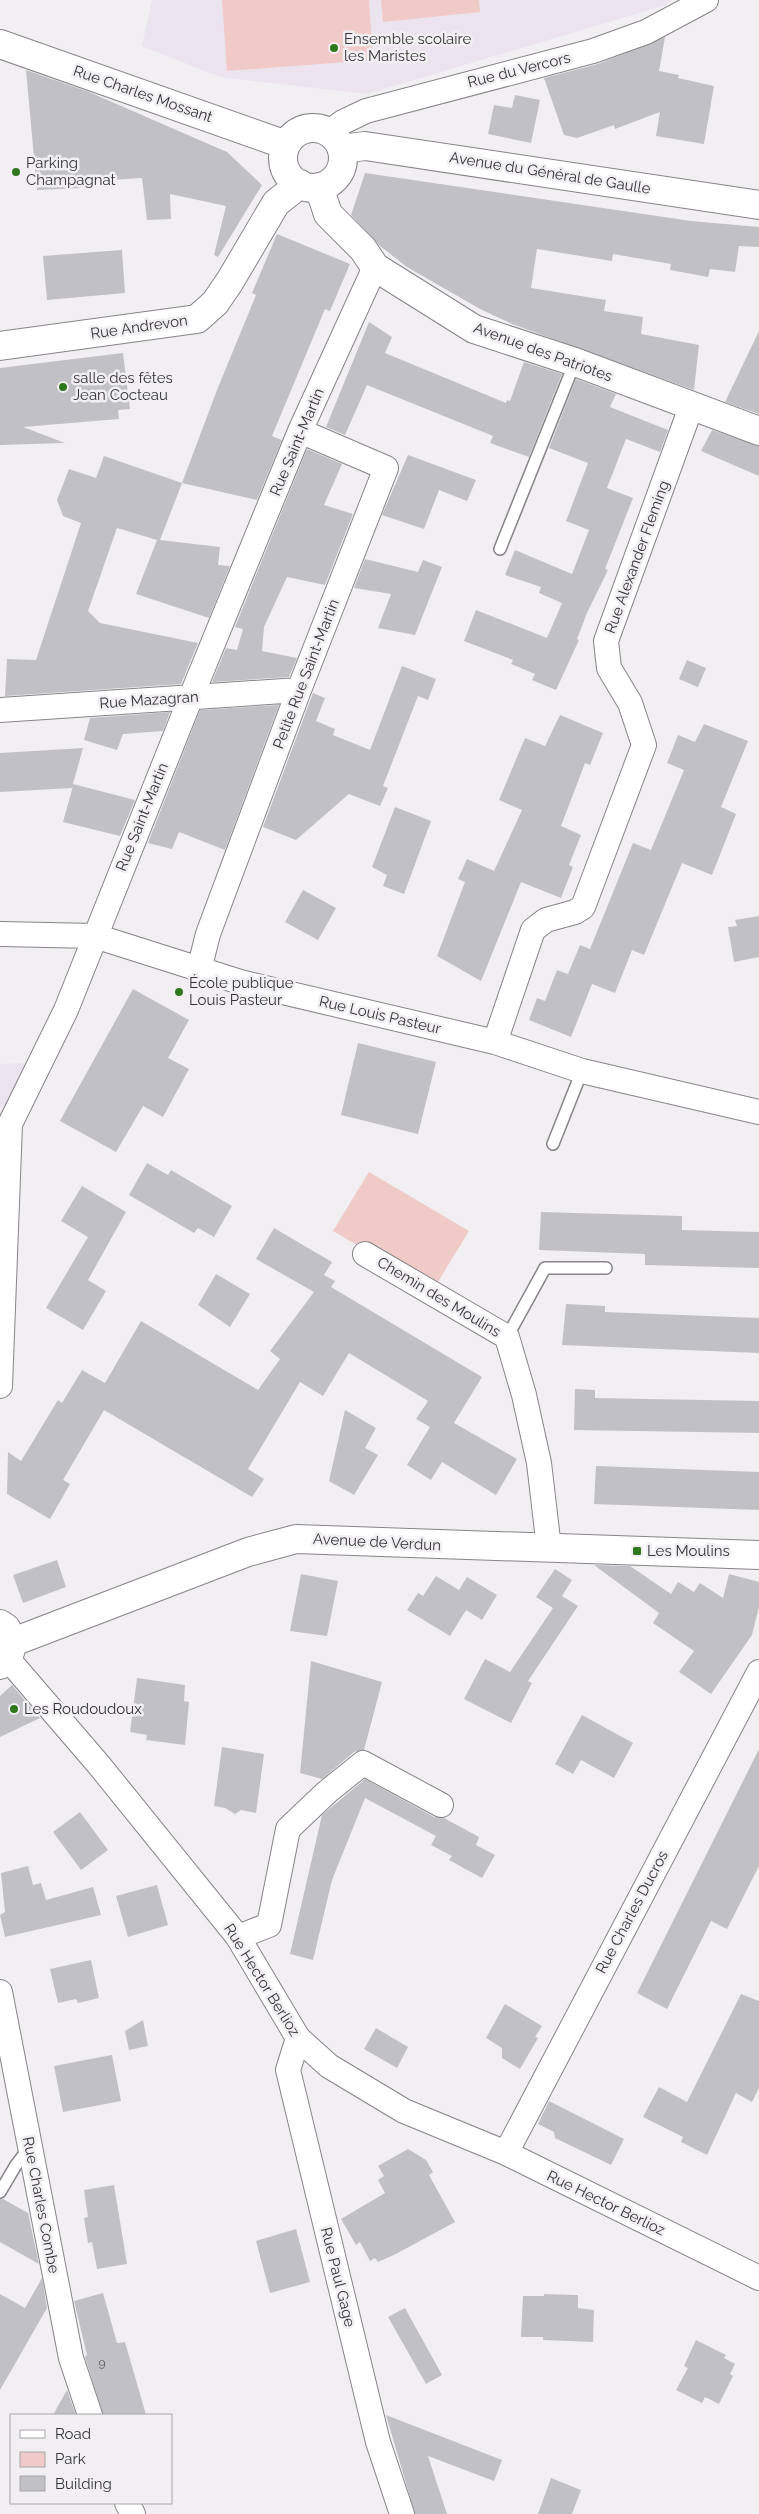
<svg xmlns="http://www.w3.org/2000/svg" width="759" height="2514" viewBox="0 0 759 2514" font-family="Raleway,sans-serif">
  <rect width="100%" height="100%" fill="#f1eff2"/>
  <path fill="#ebe4ee" d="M152,0h520l-6,5 -299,89 -147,-17 -78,-31z
    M25,1063l-13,34 -12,11v-44z"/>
  <path fill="#efcac7" d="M222,0h147l4,60 -146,11z
    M381,0h98l1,12 -97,10z
    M369,1172l100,59 -36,59 -100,-59z"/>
  <path fill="#c1c1c5" d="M665,37l-6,34 20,4 -1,3 36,8 -10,58 -48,-8 4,-24 -45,17 -1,-4 -37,13 -13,-3 -20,-57 54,-14z
    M26,70l63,22 138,60 35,33 -44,72 -4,-2 12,-49 -56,-12 1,25 -24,1 -5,-42 -62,4 1,6 -44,2z
    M515,95l25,5 -9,43 -43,-9 6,-29 18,3z
    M365,173l326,48 68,6v20l-20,-1 -4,26 -25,-3 -2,8 -38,-7 1,-6 -58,-10 -1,7 -75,-12 -6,39 75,12 -2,11 39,6 -2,17 58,11 -5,45 -182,-66 -32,-15 -73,-42 -27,-21 -29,-31z
    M277,234l73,30 -20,47 -5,-2 -53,127 10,4 -25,60 -75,-17 35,-93 39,-95 -4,-2z
    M122,250l3,43 -78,7 -4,-44z
    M369,322l23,15 -7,16 121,50 1,-3 3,1 14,-39 38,12 -33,83 -39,-14 3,-7 -126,-51 -22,50 -19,-8z
    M759,331v83l-34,-12z
    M123,353l7,56 -12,1 1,9 -96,8 42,16 -65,2v-77z
    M576,379l40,15 -6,13 58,23 -8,22 -34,-13 -19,49 26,10 -28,71 3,1 -21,43 -10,26 2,1 -23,50 -24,-10 3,-6 -24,-10 2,-4 -49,-19 12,-31 71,28 15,-35 -23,-10 2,-6 -36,-12 10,-25 57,24 17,-44 -23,-9 22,-58 -39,-15z
    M712,430l47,16v30l-58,-25z
    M307,449l35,15 -18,41 29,9 -28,71 -38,-8 -23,50 -2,24 35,7 -8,19 -77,5 14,-34 11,2 6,-21 -8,-2z
    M408,455l68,25 -9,21 -28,-11 -15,39 -42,-14z
    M104,456l78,27 -22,57 60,7 -2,18 12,1 -21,52 -73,-24 21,-54 -40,-12 -29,83 12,12 98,20 -17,41 -176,12 2,-37 29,1 45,-137 -18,-7 -6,-16 12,-31 27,9z
    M365,559l53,13 5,-12 19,7 -27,68 -37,-7 13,-34 -37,-6z
    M687,660l19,8 -8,19 -19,-8z
    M402,666l34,13 -8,21 -10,-4 -35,90 5,2 -8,18 -31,-12 -53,46 -33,-13 50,-134 12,5 -9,23 19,8 -2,6 37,15z
    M279,705l-54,145 -46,-18 -7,17 -24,-6 52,-133z
    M170,712l-7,19 -40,3 -6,16 -33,-10 6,-22z
    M560,715l43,18 -13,32 -5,-2 -24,63 20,9 -12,30 4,2 -12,31 -40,-16 -40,99 -44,-25 28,-74 -7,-3 9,-20 27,12 28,-61 -23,-10 26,-62 20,8z
    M704,724l44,17 -27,66 15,7 -24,61 -30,-12 -38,92 -12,-5 -17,43 -23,-9 -21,53 -42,-17 8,-22 8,3 12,-31 11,4 12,-29 10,4 43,-106 18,7 33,-80 -17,-7 11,-28 17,7z
    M83,748l-10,36 62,16 -15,36 -57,-14 10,-36 -1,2 -72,4v-39z
    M395,807l36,14 -27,73 -21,-8 4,-11 -15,-8z
    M303,890l33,18 -18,32 -33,-18z
    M759,916v41l-25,5 -6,-35 9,-1 -2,-6z
    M133,989l56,31 -21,38 21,11 -26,48 -20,-11 -27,46 -56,-31z
    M358,1043l78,19 -18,72 -77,-19z
    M147,1163l21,12 3,-5 61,36 -18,31 -16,-9 -4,5 -65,-38z
    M82,1186l44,26 -38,68 18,11 -23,39 -37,-22 42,-71 -27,-16z
    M541,1212l141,4v14l77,2v36l-114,-3v-11l-106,-4z
    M274,1228l58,34 -8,13 11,6 -4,6 151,90 -28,46 63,36 -21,36 -54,-33 -11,18 -24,-15 23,-38 -14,-8 12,-18 -79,-48 -26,43 -23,-14 -52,87 16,10 -12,18 -148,-87 -41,70 7,4 -20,35 -43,-25 1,-42 13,9 37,-61 4,3 20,-33 23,13 36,-62 117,69 22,-31 -10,-8 44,-59 -58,-33z
    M216,1274l34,20 -20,33 -32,-22z
    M566,1304l39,2v6l154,6v35l-197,-8z
    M575,1389l20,1v8l164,3v32l-185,-3z
    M345,1410l31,18 -11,20 13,7 -24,40 -25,-14z
    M596,1466l163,6v38l-165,-6z
    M57,1560l9,27 -43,16 -10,-28z
    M594,1565l36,1 41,28 7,-12 16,10 6,-9 23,15 6,-24 30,8v25l-7,28 -41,59 -32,-22 15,-21 -41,-28 6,-10z
    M555,1569l17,11 -10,16 16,10 -50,75 4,2 -21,40 -47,-24 21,-40 25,13 43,-64 -17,-11z
    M301,1574l37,7 -11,55 -37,-5z
    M436,1576l23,14 8,-13 30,18 -15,25 -16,-10 -16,26 -43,-26 11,-17 5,3z
    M311,1661l71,21 -18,68 -10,2 -32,27 -22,-6z
    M137,1678l48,7 -1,16 5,1 -4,43 -39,-5 1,-5 -17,-3z
    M12,1685l28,33 -40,19v-41z
    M582,1715l51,28 -19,35 -33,-18 -8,14 -18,-10z
    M222,1747l42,7 -8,59 -15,-3 -6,4 -10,-6 -11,-2z
    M759,1749v117l-32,63 -16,-8 -44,88 -30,-16z
    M365,1779l69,38 10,1 35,19 -3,8 19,10 -13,23 -33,-18 3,-4 -21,-11 5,-9 -71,-38 -33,82 -19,80 -23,-6 32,-139z
    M80,1812l28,38 -27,20 -28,-38z
    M28,1866l5,19 8,-2 5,17 47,-13 8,28 -96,22 -5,-22 5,-3 -4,-39z
    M157,1885l11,40 -40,12 -12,-41z
    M91,1960l8,38 -21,5 -2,-4 -18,4 -8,-34z
    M741,1994l18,7v87l-7,14 -16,-9 -29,62 -26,-13 2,-5 -40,-20 16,-30 28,15z
    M505,2004l37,22 -7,11 3,1 -18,31 -18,-11v-10l-16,-10z
    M143,2020l5,26 -19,4 -4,-19z
    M376,2028l32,19 -11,21 -33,-19z
    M112,2055l9,46 -58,11 -9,-46z
    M549,2101l75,38 -13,26 -56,-27 -1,-6 -16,-8z
    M408,2149l18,11 7,12 -4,3 26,47 -61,33 -16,7 -3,-4 -5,3 -10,-19 -4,3 -15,-26 44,-26 -7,-13 6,-4 -6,-10z
    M114,2185l13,79 -30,5 -5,-27 -4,1 -4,-25 4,-1 -4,-27z
    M0,2199h3l25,14 11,51 -39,-22z
    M296,2229l14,53 -40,11 -14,-52z
    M42,2278l5,30 -47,82v-96l25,14z
    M103,2293l14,50 8,-1 21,73h-43l-18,-58 2,-2 -13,-54z
    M544,2294l34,1v13l16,2 -1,32 -50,-2v-3h-22l2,-41h21z
    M405,2308l37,67 -16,9 -38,-67z
    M696,2340l30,15 -2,3 11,6 -5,10 3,2 -14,28 -14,-7 -3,6 -26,-13 12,-22 -4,-2z
    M67,2390l9,25h-23z
    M386,2415l116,45 -8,21 -66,-25 19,58h-32z
    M551,2478l30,12 -9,24h-34z"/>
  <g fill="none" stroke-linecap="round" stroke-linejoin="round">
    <g stroke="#868487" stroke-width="14">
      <path id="lane" d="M500,549l75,-187
        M553,1144l29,-73
        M507,1337l38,-69h61
        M0,2192l16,-27 13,-17"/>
    </g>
    <g stroke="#868487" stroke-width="26">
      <path id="street" d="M329,132l14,-10 23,-11 227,-60 53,-19 60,-32
        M0,710l299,-20
        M0,934l95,2 145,46 255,60 87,29 177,41
        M199,970l9,-36 91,-244 87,-222 -86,-37
        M495,1042l38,-112 13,-10 29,-8 8,-5 61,-162 -14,-42 -21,-35 -3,-27 85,-234
        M365,1254l142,83 17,58 15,68 10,85
        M0,1386l10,-262 56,-114 125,-313 109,-266 75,-164
        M8,1659l91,106 139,172 60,101 31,28 75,45 102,42 253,125
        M238,1937l31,-12 19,-96 39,-37 36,-29 78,42
        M0,1992l71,366 19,57
        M298,2038l-10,32 90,372 24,72
        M506,2153l253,-481
        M127,2503l6,11"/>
    </g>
    <g stroke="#868487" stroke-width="30">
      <path id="secondary" d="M0,44l286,101
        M283 158a30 30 0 1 1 60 0a30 30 0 1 1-60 0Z
        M342,149l23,-3 394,59
        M319,187l9,27 35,35 12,18 99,62 101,33 184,69
        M0,346l197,-27 18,-16 15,-22 46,-78 24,-19
        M0,1624l6,4 7,14 -5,17 -8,6
        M13,1642l235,-90 48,-13 463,16"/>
    </g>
    <use href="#lane" stroke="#fff" stroke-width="11"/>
    <use href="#street" stroke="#fff" stroke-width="24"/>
    <use href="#secondary" stroke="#fff" stroke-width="28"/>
  </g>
  <g fill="#2f781d" stroke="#f1eff2" stroke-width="2">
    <circle cx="334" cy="48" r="5"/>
    <circle cx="16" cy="172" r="5"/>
    <circle cx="63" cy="387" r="5"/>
    <circle cx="179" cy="992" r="5"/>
    <rect x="632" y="1546" width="10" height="10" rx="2.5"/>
    <circle cx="14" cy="1709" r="5"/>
  </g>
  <g text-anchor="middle" stroke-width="5" stroke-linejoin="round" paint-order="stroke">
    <g font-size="12" fill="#58585a">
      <text x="102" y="2367">9</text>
    </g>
    <g font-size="15" fill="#353536" stroke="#f1eff2" text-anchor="start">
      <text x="344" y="44">Ensemble scolaire<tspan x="344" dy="17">les Maristes</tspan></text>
      <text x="26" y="168">Parking<tspan x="26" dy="17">Champagnat</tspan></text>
      <text x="73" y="383">salle des fêtes<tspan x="73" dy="17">Jean Cocteau</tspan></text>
      <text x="189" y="988">École publique<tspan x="189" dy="17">Louis Pasteur</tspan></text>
      <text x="647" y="1556">Les Moulins</text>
      <text x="24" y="1714">Les Roudoudoux</text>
    </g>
    <g font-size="15" fill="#353536" stroke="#f1eff2">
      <text transform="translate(519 70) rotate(-14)" y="5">Rue du Vercors</text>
      <text transform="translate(143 94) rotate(19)" y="5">Rue Charles Mossant</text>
      <text transform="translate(550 173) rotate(9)" y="5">Avenue du Général de Gaulle</text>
      <text transform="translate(139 327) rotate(-8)" y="5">Rue Andrevon</text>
      <text transform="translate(543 352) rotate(20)" y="5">Avenue des Patriotes</text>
      <text transform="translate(297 442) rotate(-67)" y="5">Rue Saint-Martin</text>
      <text transform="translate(637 557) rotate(-70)" y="5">Rue Alexander Fleming</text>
      <text transform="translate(306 674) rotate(-69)" y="5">Petite Rue Saint-Martin</text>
      <text transform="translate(149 700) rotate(-4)" y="5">Rue Mazagran</text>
      <text transform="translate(142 817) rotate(-68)" y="5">Rue Saint-Martin</text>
      <text transform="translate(380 1015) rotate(13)" y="5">Rue Louis Pasteur</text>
      <text transform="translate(439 1297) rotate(31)" y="5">Chemin des Moulins</text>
      <text transform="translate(377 1542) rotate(3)" y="5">Avenue de Verdun</text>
      <text transform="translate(632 1912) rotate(-62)" y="5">Rue Charles Ducros</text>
      <text transform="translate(262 1980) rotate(58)" y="5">Rue Hector Berlioz</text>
      <text transform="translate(606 2203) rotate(26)" y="5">Rue Hector Berlioz</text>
      <text transform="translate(41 2205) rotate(79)" y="5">Rue Charles Combe</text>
      <text transform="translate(338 2277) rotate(76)" y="5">Rue Paul Gage</text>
    </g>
  </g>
  <rect x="10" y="2414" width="162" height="90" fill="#f1eff2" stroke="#a6a5a7"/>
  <rect x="20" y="2430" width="25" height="8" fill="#ffffff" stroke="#a6a5a7"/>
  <text x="55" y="2439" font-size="15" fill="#353536">Road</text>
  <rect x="20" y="2452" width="25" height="15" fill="#efcac7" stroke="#a6a5a7"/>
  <text x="55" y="2464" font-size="15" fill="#353536">Park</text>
  <rect x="20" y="2476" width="25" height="15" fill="#c1c1c5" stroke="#a6a5a7"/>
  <text x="55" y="2489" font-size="15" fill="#353536">Building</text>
</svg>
